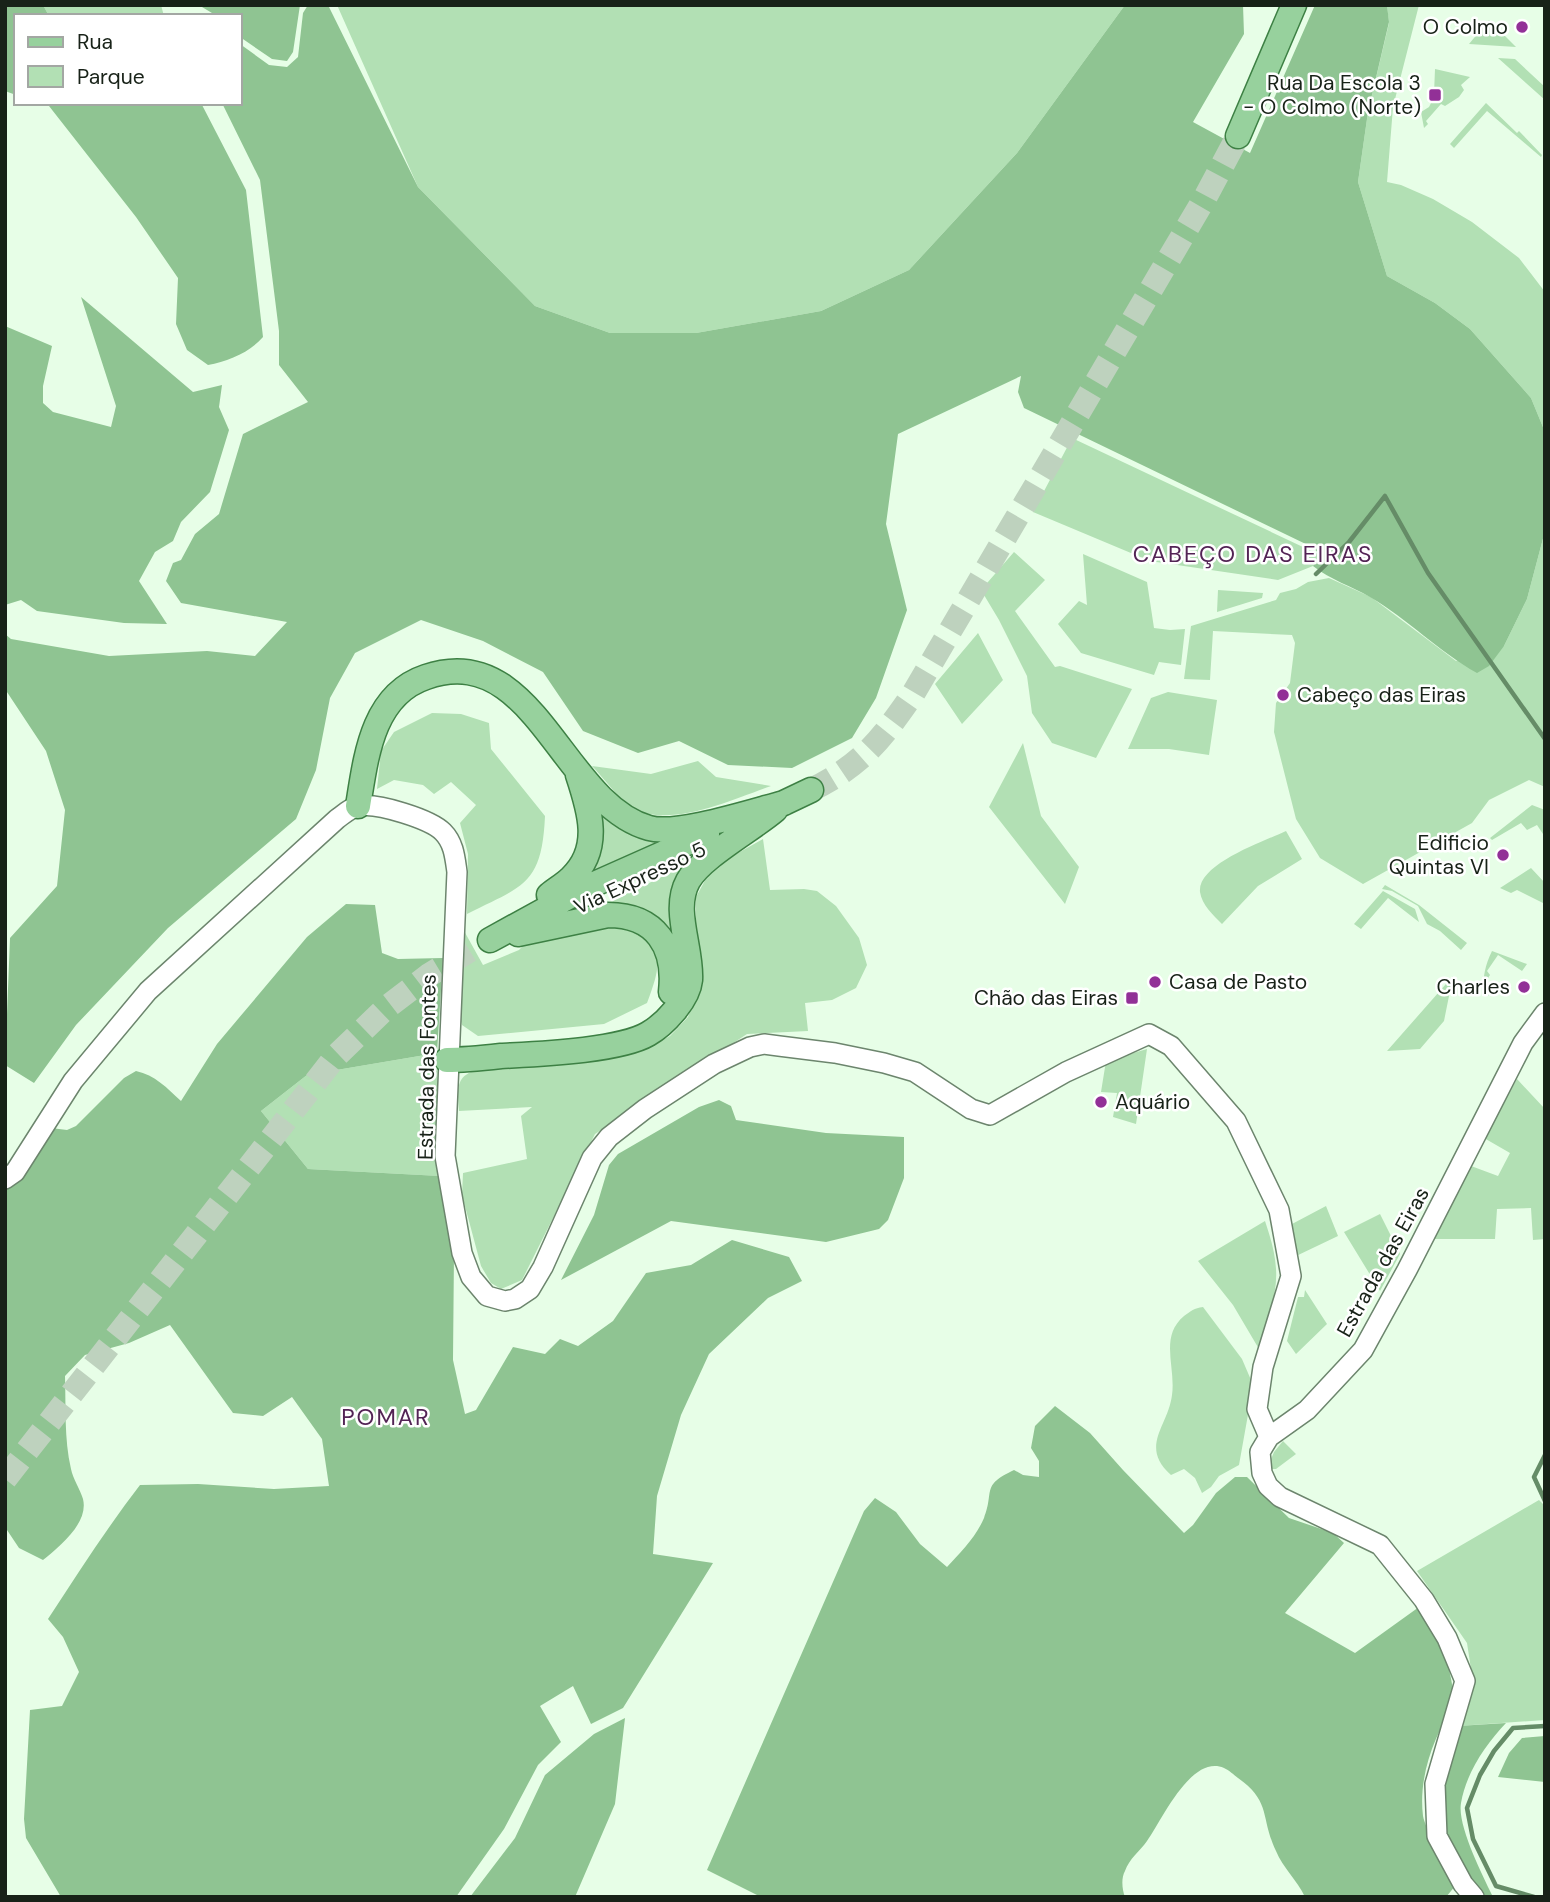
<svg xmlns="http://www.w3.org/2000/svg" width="1550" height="1902" viewBox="0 0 1550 1902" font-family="'DM Sans',sans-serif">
  <rect width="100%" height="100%" fill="#e7fee7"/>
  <path fill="#b2e0b4" d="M43,5h118l3,11h-115z
    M337,5h788l-108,148 -108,117 -88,41 -125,22h-86l-75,-27 -117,-119z
    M1387,5h32l-26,102 -6,75 14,3 32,14 39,23 47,36 26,34v140l-14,-34 -61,-69 -35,-26 -48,-27 -29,-94 10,-70 21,-89z
    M1489,20l27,27 -47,-3z
    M1498,58l17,1 30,28v13z
    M1435,69l35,8 -9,8 3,5 -5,7 -14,9 -4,-2 -15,17 2,3 -4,4 -3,-16 8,-5 3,-6h3l2,-6 -3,-1z
    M1486,103l31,30 2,-2 23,24 -1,2 -54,-46 -33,37 -4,-4z
    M1072,438l248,117 -7,11 -35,14 -128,-19 -117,-49z
    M1545,531v256l-16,-7 -40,20 -17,23 -109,61 -43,-26 -24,-39 -22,-87 2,-29 14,-20 5,-40 -3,-8 -79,-4 -3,49 -26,-1 7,-53 85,-26 4,-7 16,-4 12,-7 21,-4 42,19 85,64 48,-15 23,-47z
    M1014,552l31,28 -30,31 40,56 5,-1 72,23 -36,69 -44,-15 -20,-30 -5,-37 -28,-56 -18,-30z
    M1083,554l64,28 7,46 16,2 15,-1 -4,36 -22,-3 -5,13 -73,-22 -23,-29 21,-23 8,4z
    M1218,590l45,3 -1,5 -45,14z
    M978,633l25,47 -41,44 -27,-40z
    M1168,692l49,8 -8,55 -40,-6h-41l23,-51z
    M432,713l29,1 28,9 2,26 54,67c-3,69 -22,70 -78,98l1,-60 -8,-31 16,-18 -25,-23 -17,12 -11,-9 -29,-5 -17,9 4,-38 13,-19z
    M1023,743l18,73 38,51 -14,37 -76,-97z
    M698,761l18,16 55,9c-38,13 -98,42 -137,23 -13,-7 -31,-32 -42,-43l59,8z
    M596,805l64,36 -78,39z
    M1532,805l13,5 -2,24 -6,-9 -10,5 -6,-7 -29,17 -2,-2z
    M1286,831l16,28 -44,27 -36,38c-9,-9 -20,-19 -22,-32 -3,-28 65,-51 86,-61z
    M763,839l7,51 34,-1 13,2 19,15 23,32 8,27 -11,23 -24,12 -27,3 3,28 -61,3 -152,100 -73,146 -21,9 -10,-6 -10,-17 -19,-71 1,-22 64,-14 -6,-43 11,-9 -73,4c-2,-28 -3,-36 26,-44l156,-16 29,-15 18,-19 8,-24v-96l12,-22 14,-13z
    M684,866l-8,23 3,52 -73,-37z
    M1531,868l14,15 -2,20 -26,-13 -6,3 -11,-5z
    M1385,885l34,20 48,38 -6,7 -21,-19 -13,-7 -9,-18 -26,-15 -10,-2z
    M1383,891l32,18 4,13 -31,-24 -27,31 -7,-5z
    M624,920c37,32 41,35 23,83l-43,21 -126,12 -16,-11 -4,-13 5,-83 20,36 36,-15 15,-16z
    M1492,951l35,13 -5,7 -24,-16 -11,16 3,4 -4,6 8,6 -6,9 -5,-3c0,-16 2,-28 9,-42z
    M1453,976l-9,45 -24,28 -33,2z
    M1147,1049l-11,75 -23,-7 4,-24 -16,-1 5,-31z
    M437,1053l3,123 -132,-7 -47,-58 46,-36z
    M1517,1079l28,30v130l-12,1 -2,-32 -34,1 -2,30h-67l35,-76 35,13 12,-23 -26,-15z
    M1326,1206l12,30 -44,21 -2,-33z
    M1380,1214l20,40 -20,37 -36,-59z
    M1265,1221c5,15 10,31 11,48 2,26 -10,55 -17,80l-26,-44 -35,-44z
    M1305,1290l22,34 -31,30 -9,-13 11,-44h6z
    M1203,1307l39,52 9,21 -2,29 -10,56 -20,11 -8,11 -9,6 -7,-15 -11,-9 -13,6c-32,-29 -3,-48 1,-80 4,-28 -13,-58 12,-79 7,-5 10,-8 19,-9z
    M1283,1441l13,13 -20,15h-9l7,-17z
    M1539,1500l6,6v214l-87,6 15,-44 -6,-39 -50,-72z"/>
  <path fill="#8fc492" d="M5,5h38l6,11h-33v79l-11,-4z
    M207,5h93l-7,47 -6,9 -15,-2 -32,-22v-21h-23l-15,-9z
    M308,5h20l90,182 117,119 75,27h86l125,-22 88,-41 108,-117 108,-148h118l1,29 -51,88 57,31 65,-148h72l2,17 -21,90 -10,70 29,94 48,27 35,26 61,69 14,34v99l-18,68 -23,47 -15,20 -12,7c-38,-21 -69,-54 -107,-76 -19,-11 -39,-17 -57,-31l7,-11 -6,-7 -290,-140 -6,-16 3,-16 -123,58 -12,90 21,86 -31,88 -24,40 -60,30 -64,-3 -49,-24 -41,12 -55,-22 -40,-59 -60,-31 -62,-21 -66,33 -25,45 -14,72 -20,49 -128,109 -92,97 -42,58 -29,-18 5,-127 47,-52 8,-76 -19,-59 -41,-62v-55l6,5 98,17 98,-5 48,5 32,-34 -106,-19 -15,-22 7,-18 8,-3 14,-26 24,-20 24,-80 65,-32 -29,-37v-34l-19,-151 -38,-77h18v-59l29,21 18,2 11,-10 5,-44z
    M41,103h160l45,87 17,147c-14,16 -35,24 -55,28l-21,-15 -11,-26 2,-46 -42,-61 -87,-111z
    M81,297l112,95 29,-7 -3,22 10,23 -19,62 -29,30 -8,19 -18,11 -16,29 28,43 -43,-1 -87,-12 -16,-11 -16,5v-279l47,20 -9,40v17l10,9 58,15 5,-21z
    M346,904l29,1 7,48 16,6 45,-1 -6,95 -130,22 -46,36 47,58 132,7 14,76 -1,108 12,54 11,-4 37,-63 32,7 15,-15 18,7 35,-25 33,-48 45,-8 41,-25 57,17 13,24 -34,17 -59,56 -28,61 -24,81 -4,58 60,9 -90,145 -32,16 -18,-38 -33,20 21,36 -23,23 -34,64 -48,68h-395l-35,-59 -2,-19 6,-109 32,-4 17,-34 -16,-35 -15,-18c30,-46 59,-91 92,-134l58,-1 76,5 55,-3 -7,-47 -30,-42 -29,19 -30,-3 -63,-88 -41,18 -44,12 -20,21c1,30 -1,63 6,93 2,10 9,20 12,30 6,24 -24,48 -40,61l-24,-12 -12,-18 -2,-351 38,-52 24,3 9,-4 48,-48 12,-7c19,4 31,17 45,30l36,-57 90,-107z
    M719,1100l12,6 5,14 90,13 78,4v41l-16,42 -9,9 -53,13 -155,-21 -110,59 33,-65 15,-50 9,-11 81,-47z
    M1055,1406l35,27 33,37 61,63 9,-8 23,-32 19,-16h12l42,41 44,15 11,10 -59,70 70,40 64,-46c24,24 31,62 36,95 -20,33 -37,73 -32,114 2,13 26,54 33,69l-10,12h-141c-8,-17 -22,-29 -29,-46 -16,-33 -4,-49 -38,-73 -4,-3 -9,-8 -14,-10 -33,-14 -62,52 -77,73 -7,10 -18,18 -22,30 -4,7 -3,18 0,26h-364l-54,-27 157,-359 11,-13 21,14 24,32 27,23c13,-14 29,-30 37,-49 11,-27 -4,-32 30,-48l9,5 16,2v-16l-8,-13 4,-22z
    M625,1718l-10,86 -40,93h-105l45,-59 30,-63 49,-41z
    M1506,1723c-20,21 -40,50 -45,80 -4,22 21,71 31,92l-9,2 -16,-19 -23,-46v-47l14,-59z
    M1545,1736v46l-47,-5 11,-24 13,-15z"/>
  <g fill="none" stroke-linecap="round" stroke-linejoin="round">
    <path stroke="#658c67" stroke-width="4.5" d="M1316,574l33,-32 36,-46 43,77 117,166
      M1545,1455l-11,22 11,24
      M1534,1897l-38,-11 -23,-47 -6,-31 13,-33 14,-24 19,-23 32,-2"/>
    <path stroke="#bed2be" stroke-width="24" stroke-dasharray="24 12" stroke-linecap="butt" d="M811,790c52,-26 70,-50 102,-96l293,-498 32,-60
      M5,1479l331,-423 50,-48 43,-33 48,-29"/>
    <g stroke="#6c856d" stroke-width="22">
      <path id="minor" d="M5,1179l10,-7 58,-91 75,-90 189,-172c7,-5 14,-12 23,-13 18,-3 70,13 83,26 11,11 12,26 14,40l-12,284 17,97 9,24 16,19 18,5 10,-2 15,-10 13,-22 49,-109 17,-21 36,-28 69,-45 36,-17 14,-3 15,2 56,7 49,10 31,9 56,37 19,6 76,-43 83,-38 22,12 65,75 43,89 12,66 -28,91 -6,42 12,28
        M1474,1897l-11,-13 -26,-48 -2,-52 30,-103 -18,-43 -23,-38 -44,-55 -100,-48 -12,-11 -6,-13 -2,-21 9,-15 38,-27 56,-60 44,-80 116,-227 22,-30"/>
    </g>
    <g stroke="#3d8044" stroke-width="27">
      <path id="major" d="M1238,136l56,-131
        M358,806c8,-49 14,-111 68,-129 109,-38 136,127 223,151 28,8 104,-17 135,-25
        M771,809l40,-19
        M549,895c7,-6 15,-10 22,-17 31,-29 19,-67 7,-103
        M518,934l90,-19c48,0 68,32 63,77
        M490,940l91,-50 126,-56
        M447,1060c18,0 36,-2 54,-4 35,-2 118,-5 147,-22 16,-9 40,-34 42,-54 2,-32 -18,-70 -2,-99 13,-24 65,-52 87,-71"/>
    </g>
    <use href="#minor" stroke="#fff" stroke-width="19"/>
    <use href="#major" stroke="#97d19d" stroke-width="24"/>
  </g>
  <g fill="#923097" stroke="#fff" stroke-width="2.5">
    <circle cx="1522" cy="27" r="7"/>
    <rect x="1428" y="88" width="14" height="14" rx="3.5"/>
    <circle cx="1283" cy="695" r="7"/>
    <circle cx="1503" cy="855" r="7"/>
    <circle cx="1155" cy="982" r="7"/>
    <circle cx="1524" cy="987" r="7"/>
    <rect x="1125" y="991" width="14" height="14" rx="3.5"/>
    <circle cx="1101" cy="1102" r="7"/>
  </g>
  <g text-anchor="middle" stroke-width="5" stroke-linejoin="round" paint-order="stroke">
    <g font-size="21" fill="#182218" stroke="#fff" text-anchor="end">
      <text x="1508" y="34">O Colmo</text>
      <text x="1421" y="90">Rua Da Escola 3<tspan x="1421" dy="24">- O Colmo (Norte)</tspan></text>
      <text x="1297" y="702" text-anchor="start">Cabeço das Eiras</text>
      <text x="1489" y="850">Edificio<tspan x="1489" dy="24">Quintas VI</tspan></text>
      <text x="1169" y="989" text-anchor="start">Casa de Pasto</text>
      <text x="1510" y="994">Charles</text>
      <text x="1118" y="1005">Chão das Eiras</text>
      <text x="1115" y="1109" text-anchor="start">Aquário</text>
    </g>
    <g font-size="21" fill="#182218" stroke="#fff">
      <text transform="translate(640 878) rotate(-25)" y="7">Via Expresso 5</text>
      <text transform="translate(427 1067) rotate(-89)" y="7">Estrada das Fontes</text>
      <text transform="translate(1383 1262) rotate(-61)" y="7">Estrada das Eiras</text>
    </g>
    <g font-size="23" letter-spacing="2" fill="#532455" stroke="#fff">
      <text x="1253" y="562">CABEÇO DAS EIRAS</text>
      <text x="386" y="1425">POMAR</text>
    </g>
  </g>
  <rect width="1550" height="1902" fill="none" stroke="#182218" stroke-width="14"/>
  <rect x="14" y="14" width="228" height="91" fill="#ffffff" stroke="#a3a7a3" stroke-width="2"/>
  <rect x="28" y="37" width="35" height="10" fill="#97d19d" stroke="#a3a7a3" stroke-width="2"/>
  <text x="77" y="49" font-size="21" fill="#182218">Rua</text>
  <rect x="28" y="66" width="35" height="21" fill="#b2e0b4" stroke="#a3a7a3" stroke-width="2"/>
  <text x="77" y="84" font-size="21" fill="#182218">Parque</text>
</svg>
